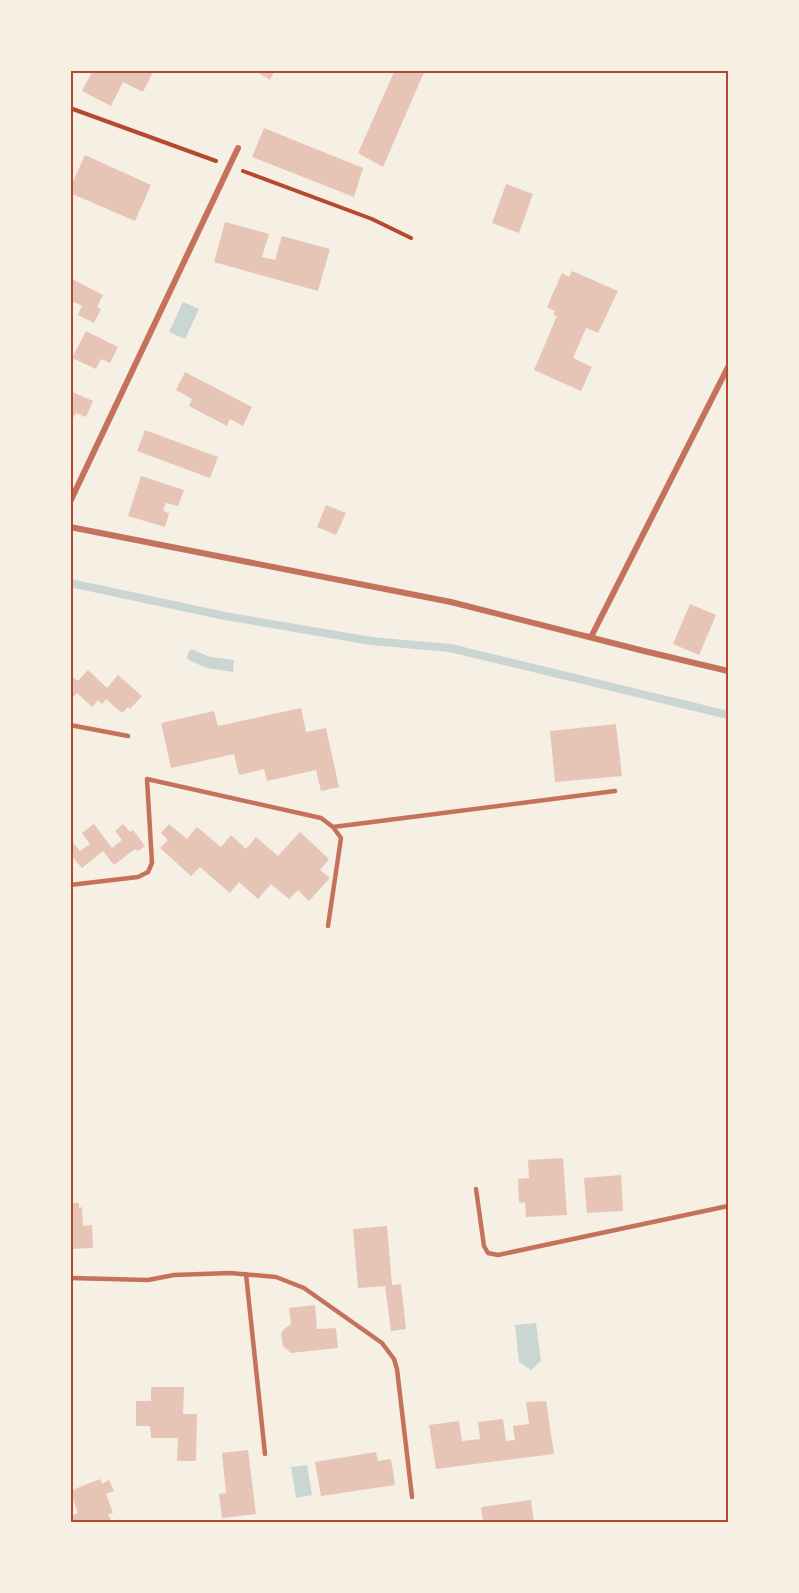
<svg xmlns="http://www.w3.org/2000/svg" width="799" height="1593" viewBox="0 0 799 1593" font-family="'Fira Sans',sans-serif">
  <rect width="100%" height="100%" fill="#f6efe4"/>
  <path fill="#c9d6d2" d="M183,302l16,7 -14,30 -16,-7z
    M191,649l19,8 24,3 -1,12 -27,-4 -19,-9 1,-6z
    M536,1323l5,38 -10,9 -12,-8 -4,-37z
    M307,1465l5,30 -16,3 -5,-31z"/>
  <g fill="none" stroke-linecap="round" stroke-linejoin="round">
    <path stroke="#c9d6d2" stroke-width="8" d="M70,583l155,33 146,25 79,7 278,67"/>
  </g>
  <path fill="#e6c5b7" d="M93,70h61l-11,22 -20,-10 -12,24 -29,-15z
    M254,70h21l-5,10z
    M395,70h30l-42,97 -25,-14z
    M264,128l99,40 -9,29 -102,-40z
    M85,155l66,30 -16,36 -65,-28v-5z
    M506,184l27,10 -14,39 -27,-10z
    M225,222l44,12 -7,23 13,3 7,-24 48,13 -12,42 -104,-29z
    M572,271l46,20 -20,42 -12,-5 -13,30 19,9 -11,24 -47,-21 23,-54 -4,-1 2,-4 -8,-4 15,-34 7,4z
    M70,278l33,17 -6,12 4,2 -7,14 -16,-8 4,-9 -8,-4 -4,6z
    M86,331l32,16 -8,16 -9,-4 -5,10 -24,-11z
    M185,372l67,35 -9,19 -13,-7 -3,7 -38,-20 3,-7 -16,-9z
    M70,391l23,10 -7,16 -10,-4 -6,10z
    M145,430l73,27 -8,21 -73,-27z
    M141,476l43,14 -6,16 -12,-3 -3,8 6,2 -4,14 -37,-11z
    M326,505l20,8 -10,22 -19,-8z
    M690,604l26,11 -17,40 -26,-11z
    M88,670l19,18 11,-13 24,21 -12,13 -2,-2 -6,6 -16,-14 -4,5 -4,-4 -6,7 -15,-14 -5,5 -2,-23 8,6z
    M301,708l5,24 20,-4 13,59 -18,4 -5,-21 -49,11 -3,-12 -25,6 -5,-21 -63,14 -10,-45 53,-12 4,15z
    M616,724l6,52 -67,6 -5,-51z
    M94,824l18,24 10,-8 -7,-9 8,-7 7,8 3,-2 12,16 -7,5 -3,-2 -21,16 -11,-14 -21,17 -12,-14v-15l10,12 10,-7 -8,-11z
    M169,824l18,15 10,-12 24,20 10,-12 15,14 10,-12 22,19 22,-24 29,27 -9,11 10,8 -21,23 -11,-11 -9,9 -18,-15 -13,15 -19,-17 -9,11 -30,-26 -9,9 -31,-28 8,-8 -7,-7z
    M563,1158l4,57 -41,2 -1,-15 -6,1 -1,-24 11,-1 -1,-18z
    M621,1175l2,36 -36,2 -3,-35z
    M70,1203h9v5l3,-1 1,19 9,-1 1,23 -23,1z
    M387,1226l5,59 9,-1 5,45 -15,2 -6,-45 -27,2 -5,-59z
    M315,1305l2,24 19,-1 2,20 -47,5 -8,-7 -2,-12 2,-4 8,-6 -2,-16z
    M151,1387h33l-1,27h14l-1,47h-19l1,-23h-27l-1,-12h-14v-25h15z
    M546,1401l8,53 -118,15 -7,-44 30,-4 3,20 18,-2 -2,-17 25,-3 3,22 9,-1 -2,-14 16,-2 -3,-22z
    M248,1450l8,64 -34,4 -3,-24 7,-1 -4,-40z
    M376,1452l2,9 13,-2 4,26 -74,11 -6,-34z
    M100,1479l2,5 7,-4 5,11 -8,3 7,19 -5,1 4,8h-39l-2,-6 7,-3 -8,-22z
    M531,1500l3,22h-51l-2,-15z"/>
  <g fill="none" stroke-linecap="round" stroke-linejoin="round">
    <path stroke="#b5482f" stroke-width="4" d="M70,108l146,53
      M243,171l129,48 39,19"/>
    <path stroke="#c5725c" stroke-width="4.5" d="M70,725l58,11
      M333,827l282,-36
      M70,885l68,-8 10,-5 4,-9 -5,-84 174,39 12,9 8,11 -13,88
      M476,1189l8,57 4,7 10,2 230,-49
      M246,1274l19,180
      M70,1278l78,2 26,-5 56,-2 46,4 28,11 78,55 12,16 3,10 15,128"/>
    <path stroke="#c5725c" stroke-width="6" d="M70,502l168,-354
      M70,527l381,75 193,49 84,20
      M591,637l137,-270"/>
  </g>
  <rect width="799" height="1593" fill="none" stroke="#f6efe4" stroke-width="144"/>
  <rect x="72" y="72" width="655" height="1449" fill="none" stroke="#b5482f" stroke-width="2"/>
</svg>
